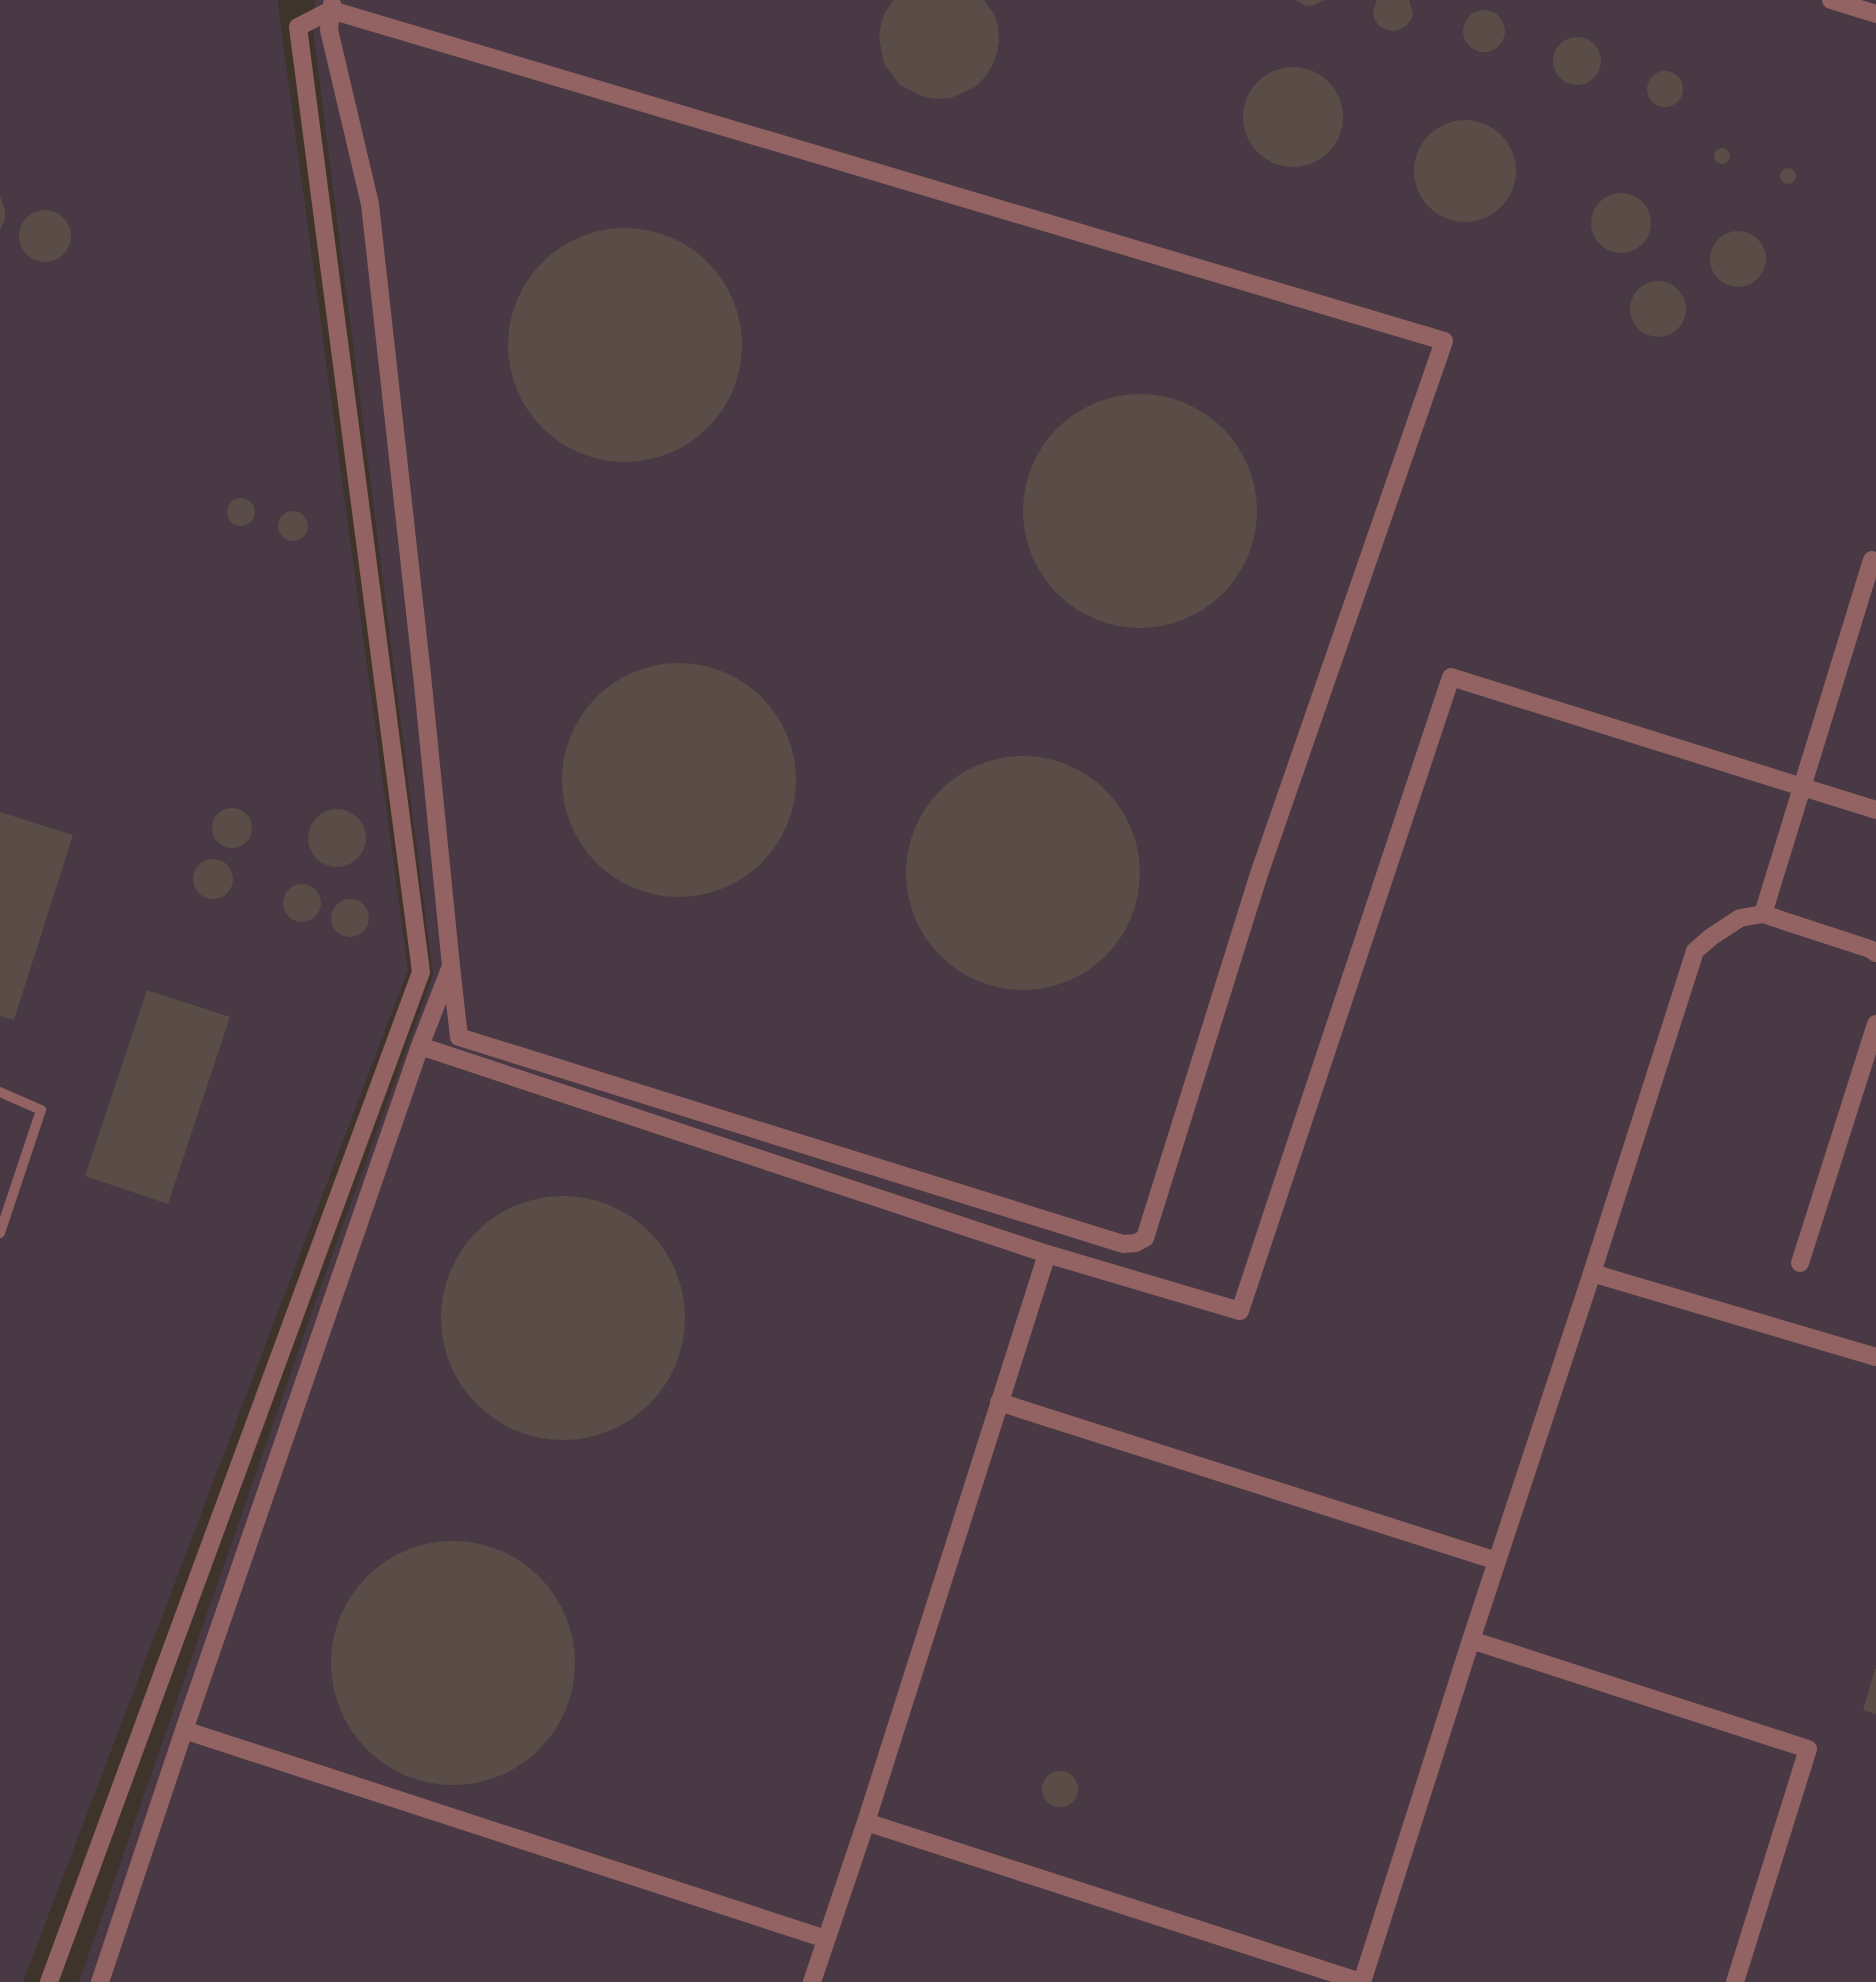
<svg xmlns="http://www.w3.org/2000/svg" width="1876" height="1982" viewBox="0 0 1876 1982" font-family="Inter,sans-serif">
  <rect width="100%" height="100%" fill="#3f342c"/>
  <path fill="#483945" d="M0,0h279l-1,5 130,965 -385,1012h-23z
    M316,0h1560v1982h-1797l240,-690 114,-317 -122,-961z"/>
  <path fill="#5a4c47" d="M894,0h90l10,14 4,13 1,13 -2,13 -5,13 -7,11 -10,10 -24,11 -13,1 -14,-2 -24,-12 -16,-21 -5,-26 2,-14 4,-12z
    M1295,0h29l-10,5 -8,1z
    M1377,0h32l4,13 -2,7 -5,6 -7,4 -7,1 -8,-2 -6,-4 -4,-7 -1,-7z
    M1463 31a21 21 0 1 1 42 0a21 21 0 1 1-42 0Z
    M1553 61a24 24 0 1 1 48 0a24 24 0 1 1-48 0Z
    M1243 117a50 50 0 1 1 100 0a50 50 0 1 1-100 0Z
    M1647 89a18 18 0 1 1 36 0a18 18 0 1 1-36 0Z
    M1414 171a51 51 0 1 1 102 0a51 51 0 1 1-102 0Z
    M1714 156a8 8 0 1 1 16 0a8 8 0 1 1-16 0Z
    M1780 176a8 8 0 1 1 16 0a8 8 0 1 1-16 0Z
    M1591 223a30 30 0 1 1 60 0a30 30 0 1 1-60 0Z
    M0,196l5,14v9l-5,11z
    M19 236a26 26 0 1 1 52 0a26 26 0 1 1-52 0Z
    M508 345a117 117 0 1 1 234 0a117 117 0 1 1-234 0Z
    M1710 259a28 28 0 1 1 56 0a28 28 0 1 1-56 0Z
    M1630 309a28 28 0 1 1 56 0a28 28 0 1 1-56 0Z
    M1023 511a117 117 0 1 1 234 0a117 117 0 1 1-234 0Z
    M227 512a14 14 0 1 1 28 0a14 14 0 1 1-28 0Z
    M278 526a15 15 0 1 1 30 0a15 15 0 1 1-30 0Z
    M562 780a117 117 0 1 1 234 0a117 117 0 1 1-234 0Z
    M906 873a117 117 0 1 1 234 0a117 117 0 1 1-234 0Z
    M212 828a20 20 0 1 1 40 0a20 20 0 1 1-40 0Z
    M308 838a29 29 0 1 1 58 0a29 29 0 1 1-58 0Z
    M0,812l73,23 -59,185 -14,-4z
    M193 879a20 20 0 1 1 40 0a20 20 0 1 1-40 0Z
    M283 903a19 19 0 1 1 38 0a19 19 0 1 1-38 0Z
    M331 918a19 19 0 1 1 38 0a19 19 0 1 1-38 0Z
    M147,990l83,27 -62,187 -83,-28z
    M441 1318a122 122 0 1 1 244 0a122 122 0 1 1-244 0Z
    M331 1663a122 122 0 1 1 244 0a122 122 0 1 1-244 0Z
    M1875,1669h1v45l-13,-4z
    M1042 1789a18 18 0 1 1 36 0a18 18 0 1 1-36 0Z"/>
  <g fill="none" stroke-linecap="round" stroke-linejoin="round">
    <path stroke="#936363" stroke-width="10" d="M0,1092l41,18 -41,123"/>
    <path stroke="#936363" stroke-width="18" d="M1831,0l45,14
      M332,4l-3,26 41,174 52,471 29,291 -31,80
      M1763,914l109,-354
      M1047,1254l193,57 211,-634 425,133
      M1800,1263l76,-239
      M1592,1273l103,-322 16,-14 29,-19 23,-4 107,35 6,4
      M999,1402l498,159
      M1471,1640l121,-367 284,84
      M184,1730l236,-684 627,208 -181,568
      M49,1982l372,-1010 -123,-945 33,-17 1113,331 -185,533 -114,364 -9,5 -13,1 -664,-207 -8,-71
      M100,1982l84,-252 642,209
      M812,1982l54,-160 495,160
      M1362,1982l109,-342 337,109 -73,233"/>
  </g>
</svg>
